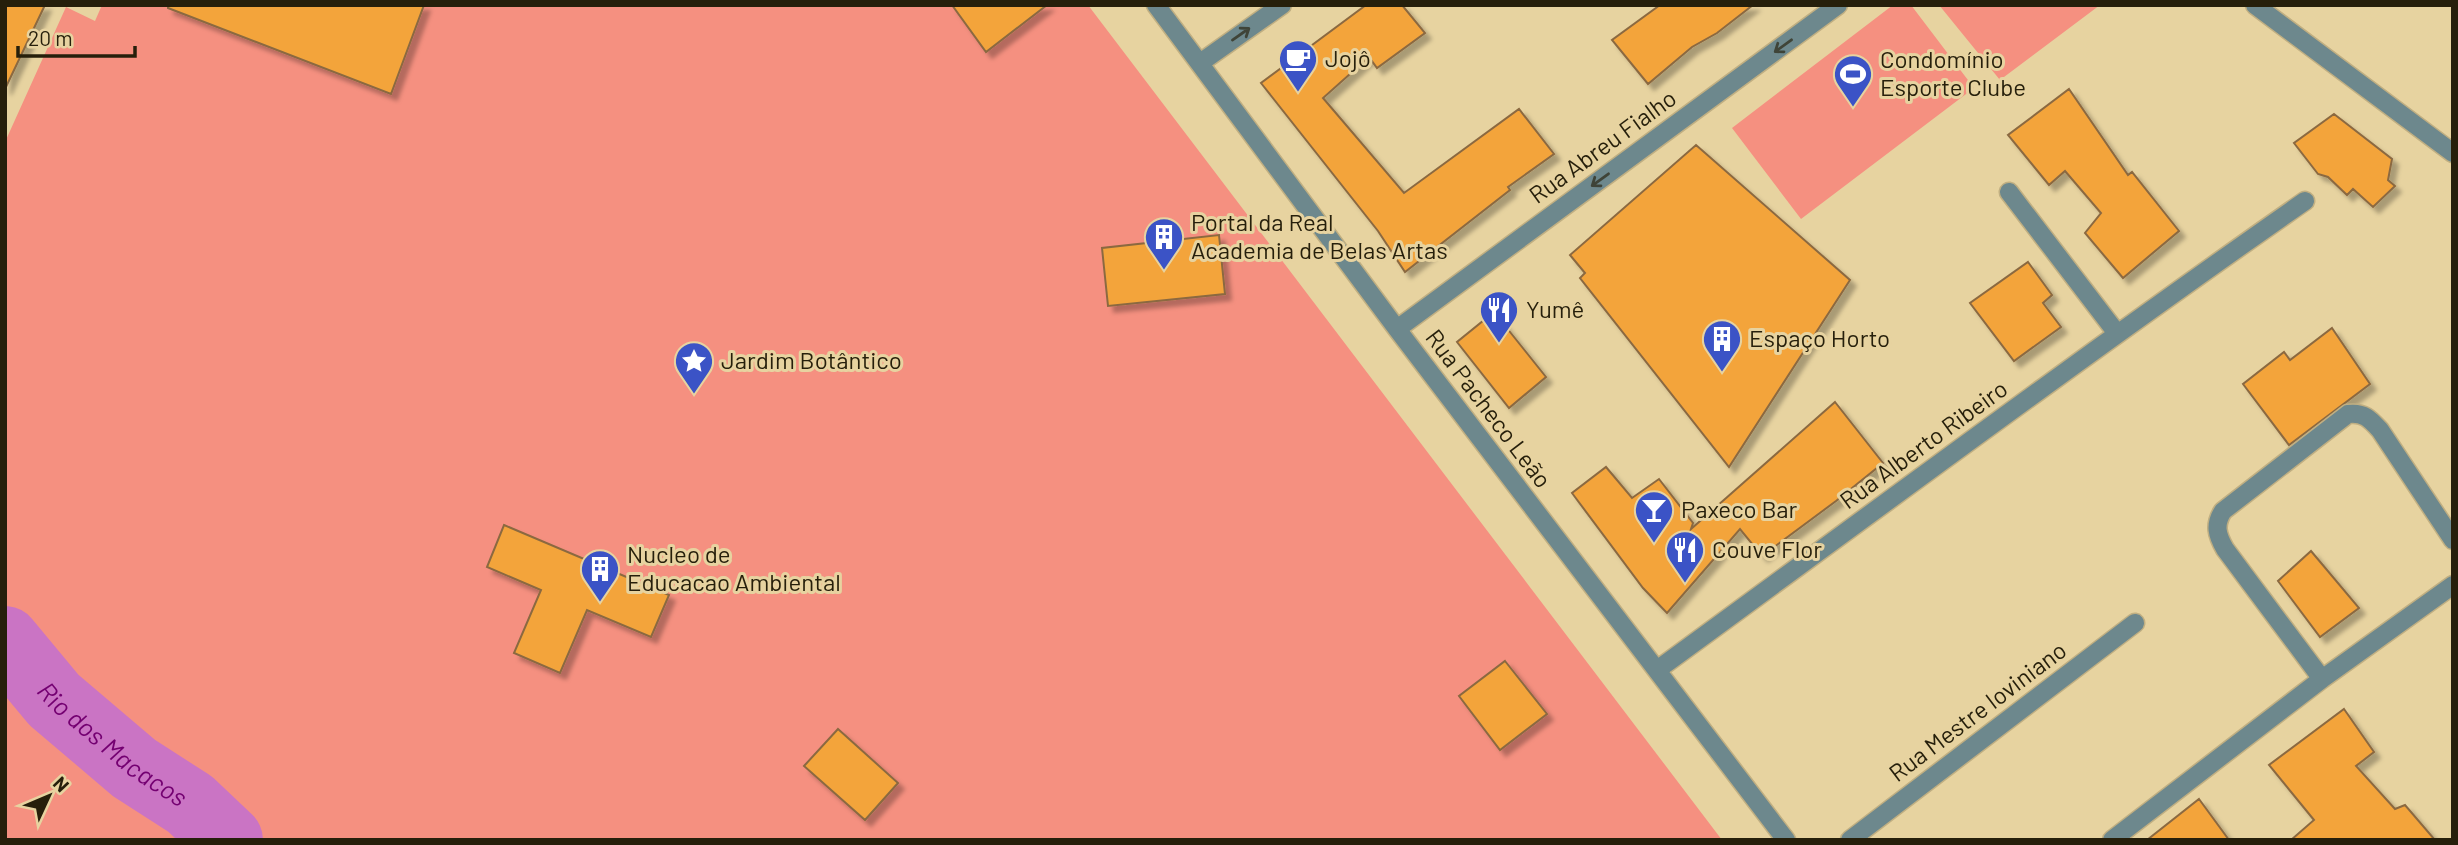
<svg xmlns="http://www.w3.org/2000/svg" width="2458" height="845" viewBox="0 0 2458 845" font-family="Barlow,sans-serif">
  <defs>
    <filter id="shadow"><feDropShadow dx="6" dy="6" stdDeviation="2" flood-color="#0004"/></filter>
  </defs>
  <rect width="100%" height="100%" fill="#e7d3a0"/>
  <path fill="#f59080" d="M102,5h986l634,835h-1717v-698l61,-135 29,14z
    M1893,5h18l63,83 -173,131 -69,-91z
    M1939,5h161l-100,75z"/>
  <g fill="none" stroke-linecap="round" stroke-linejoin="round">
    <path stroke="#ca74c4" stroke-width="70" id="s1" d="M5,641l49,59 80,68 56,36 38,36"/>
  </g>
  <path fill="#f3a43b" stroke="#8b6941" stroke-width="2" filter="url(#shadow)" d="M5,5h40l-40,84z
    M168,5h256l-33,89 -223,-86z
    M952,5h95l-61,47z
    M1366,5h36l23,28 -48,35 -8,-11 -46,41 81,95 115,-84 35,45 -46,33 2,3 -105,82 -27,-41 -117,-148z
    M1660,5h93l-36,28 -25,14 -44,37 -36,-44z
    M2069,89l59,86 4,-3 47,59 -56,47 -38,-45 16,-20 -36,-42 -16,14 -41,-50z
    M2334,114l58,45 -4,21 7,6 -22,21 -20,-18 -6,6 -19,-18 -10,-3 -24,-31z
    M1696,145l154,135 -121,187 -149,-189 5,-5 -15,-18z
    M1219,235l6,59 -117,12 -6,-58z
    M2028,262l24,33 -9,8 18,24 -47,34 -44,-58z
    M1494,312l52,65 -37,31 -52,-66z
    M2332,328l38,56 -81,61 -46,-61 41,-32 6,8z
    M1835,402l48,61 -47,38 -74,55 -22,-27 -73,84 -24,-25 -71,-95 34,-26 26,31 27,-19 34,44 -2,6z
    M504,525l165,70 -18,42 -64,-27 -27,63 -46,-20 27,-63 -54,-23z
    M2311,551l48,57 -39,29 -42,-56z
    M1505,661l42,53 -47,36 -41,-54z
    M2344,709l30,43 -18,14 39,43 10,-4 30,35h-144l23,-20 -45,-55z
    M838,729l60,54 -33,37 -61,-54z
    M2199,799l30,41h-82z"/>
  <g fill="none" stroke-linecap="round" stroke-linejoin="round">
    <g stroke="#c0af82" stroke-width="21">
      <path id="minor" d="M1156,5l241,324 389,511
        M2255,5l198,148
        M1200,63l82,-58
        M2009,192l107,140
        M1397,329l441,-324
        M1657,670c215,-157 429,-316 648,-469
        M2322,679l-97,-130c-8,-14 -11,-24 -2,-38l125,-97c16,-2 22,5 32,16l73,110
        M1850,840l285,-217
        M2112,840l210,-161 131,-94"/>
    </g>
    <use href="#minor" stroke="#6d888d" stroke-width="18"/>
  </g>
  <defs><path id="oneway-shaft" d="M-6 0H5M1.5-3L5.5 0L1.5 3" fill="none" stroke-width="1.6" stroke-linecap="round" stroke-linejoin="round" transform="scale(1.75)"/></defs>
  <g stroke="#3f4438">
    <use href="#oneway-shaft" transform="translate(1241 34) rotate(-35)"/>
    <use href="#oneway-shaft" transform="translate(1783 46) rotate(144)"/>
    <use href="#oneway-shaft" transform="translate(1600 180) rotate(144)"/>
  </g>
  <defs>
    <g id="cafe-pin" transform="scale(2.0125)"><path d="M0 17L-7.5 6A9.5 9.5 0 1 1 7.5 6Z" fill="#3b53c6" stroke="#e7d3a0"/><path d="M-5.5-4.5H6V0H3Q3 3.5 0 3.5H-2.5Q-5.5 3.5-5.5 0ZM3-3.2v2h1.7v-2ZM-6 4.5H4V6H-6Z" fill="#fff"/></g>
    <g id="stadium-pin" transform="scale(2.0125)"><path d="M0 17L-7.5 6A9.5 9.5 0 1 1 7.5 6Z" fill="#3b53c6" stroke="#e7d3a0"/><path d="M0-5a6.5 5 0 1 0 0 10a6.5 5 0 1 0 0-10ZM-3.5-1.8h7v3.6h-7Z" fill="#fff"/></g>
    <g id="building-pin" transform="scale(2.0125)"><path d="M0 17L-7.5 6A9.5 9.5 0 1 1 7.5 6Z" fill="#3b53c6" stroke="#e7d3a0"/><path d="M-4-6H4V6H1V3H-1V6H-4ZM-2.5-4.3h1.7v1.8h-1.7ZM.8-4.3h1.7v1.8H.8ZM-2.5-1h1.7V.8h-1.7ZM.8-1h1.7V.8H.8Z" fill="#fff"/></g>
    <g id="restaurant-pin" transform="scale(2.0125)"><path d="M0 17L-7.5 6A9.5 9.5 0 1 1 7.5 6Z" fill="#3b53c6" stroke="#e7d3a0"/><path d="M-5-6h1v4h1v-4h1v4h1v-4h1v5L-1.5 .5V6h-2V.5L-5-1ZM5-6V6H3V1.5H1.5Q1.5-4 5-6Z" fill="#fff"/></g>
    <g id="sight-pin" transform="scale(2.0125)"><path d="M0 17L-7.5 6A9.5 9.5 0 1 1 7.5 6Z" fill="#3b53c6" stroke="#e7d3a0"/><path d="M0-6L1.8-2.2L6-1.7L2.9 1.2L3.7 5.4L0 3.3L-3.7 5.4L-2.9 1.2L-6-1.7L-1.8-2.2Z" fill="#fff"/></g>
    <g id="bar-pin" transform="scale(2.0125)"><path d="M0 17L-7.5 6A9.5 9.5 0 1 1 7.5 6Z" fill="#3b53c6" stroke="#e7d3a0"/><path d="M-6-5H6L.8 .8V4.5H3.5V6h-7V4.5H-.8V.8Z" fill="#fff"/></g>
  </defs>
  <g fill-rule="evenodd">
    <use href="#cafe-pin" x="1298" y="59"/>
    <use href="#stadium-pin" x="1853" y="74"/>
    <use href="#building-pin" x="1164" y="237"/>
    <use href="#restaurant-pin" x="1499" y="310"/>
    <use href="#building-pin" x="1722" y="339"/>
    <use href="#sight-pin" x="694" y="361"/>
    <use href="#bar-pin" x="1654" y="510"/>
    <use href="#restaurant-pin" x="1685" y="550"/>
    <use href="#building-pin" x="600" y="569"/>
  </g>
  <g text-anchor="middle" stroke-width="6" stroke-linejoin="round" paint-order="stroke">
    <g font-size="24" fill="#261f0b" stroke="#e7d3a0" text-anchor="start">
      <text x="1325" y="67">Jojô</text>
      <text x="1880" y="68">Condomínio<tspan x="1880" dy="28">Esporte Clube</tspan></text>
      <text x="1191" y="231">Portal da Real<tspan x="1191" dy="28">Academia de Belas Artas</tspan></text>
      <text x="1526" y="318">Yumê</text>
      <text x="1749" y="347">Espaço Horto</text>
      <text x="721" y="369">Jardim Botântico</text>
      <text x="1681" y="518">Paxeco Bar</text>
      <text x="1712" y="558">Couve Flor</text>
      <text x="627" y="563">Nucleo de<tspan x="627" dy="28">Educacao Ambiental</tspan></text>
    </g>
    <g font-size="24" fill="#261f0b" stroke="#e7d3a0">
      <text transform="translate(1603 147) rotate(-36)" y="8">Rua Abreu Fialho</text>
      <text transform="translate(1488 409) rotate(53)" y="8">Rua Pacheco Leão</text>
      <text transform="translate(1924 445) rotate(-36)" y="8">Rua Alberto Ribeiro</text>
      <text transform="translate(1978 712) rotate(-37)" y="8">Rua Mestre Ioviniano</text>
    </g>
    <g font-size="26" font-style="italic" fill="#740071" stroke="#e7d3a0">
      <text dy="9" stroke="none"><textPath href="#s1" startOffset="150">Rio dos Macacos</textPath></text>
    </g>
  </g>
  <rect width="2458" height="845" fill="none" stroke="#261f0b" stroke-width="14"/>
  <g transform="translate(49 796) rotate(46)" stroke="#e7d3a0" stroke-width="5" paint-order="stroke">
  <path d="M0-5L12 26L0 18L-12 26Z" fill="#261f0b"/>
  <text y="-10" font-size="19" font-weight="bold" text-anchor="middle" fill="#261f0b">N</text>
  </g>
  <path d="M18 46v10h117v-10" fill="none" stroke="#261f0b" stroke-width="3.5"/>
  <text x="28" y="46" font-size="21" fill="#261f0b" stroke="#e7d3a0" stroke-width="5" paint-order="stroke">20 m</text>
</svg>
